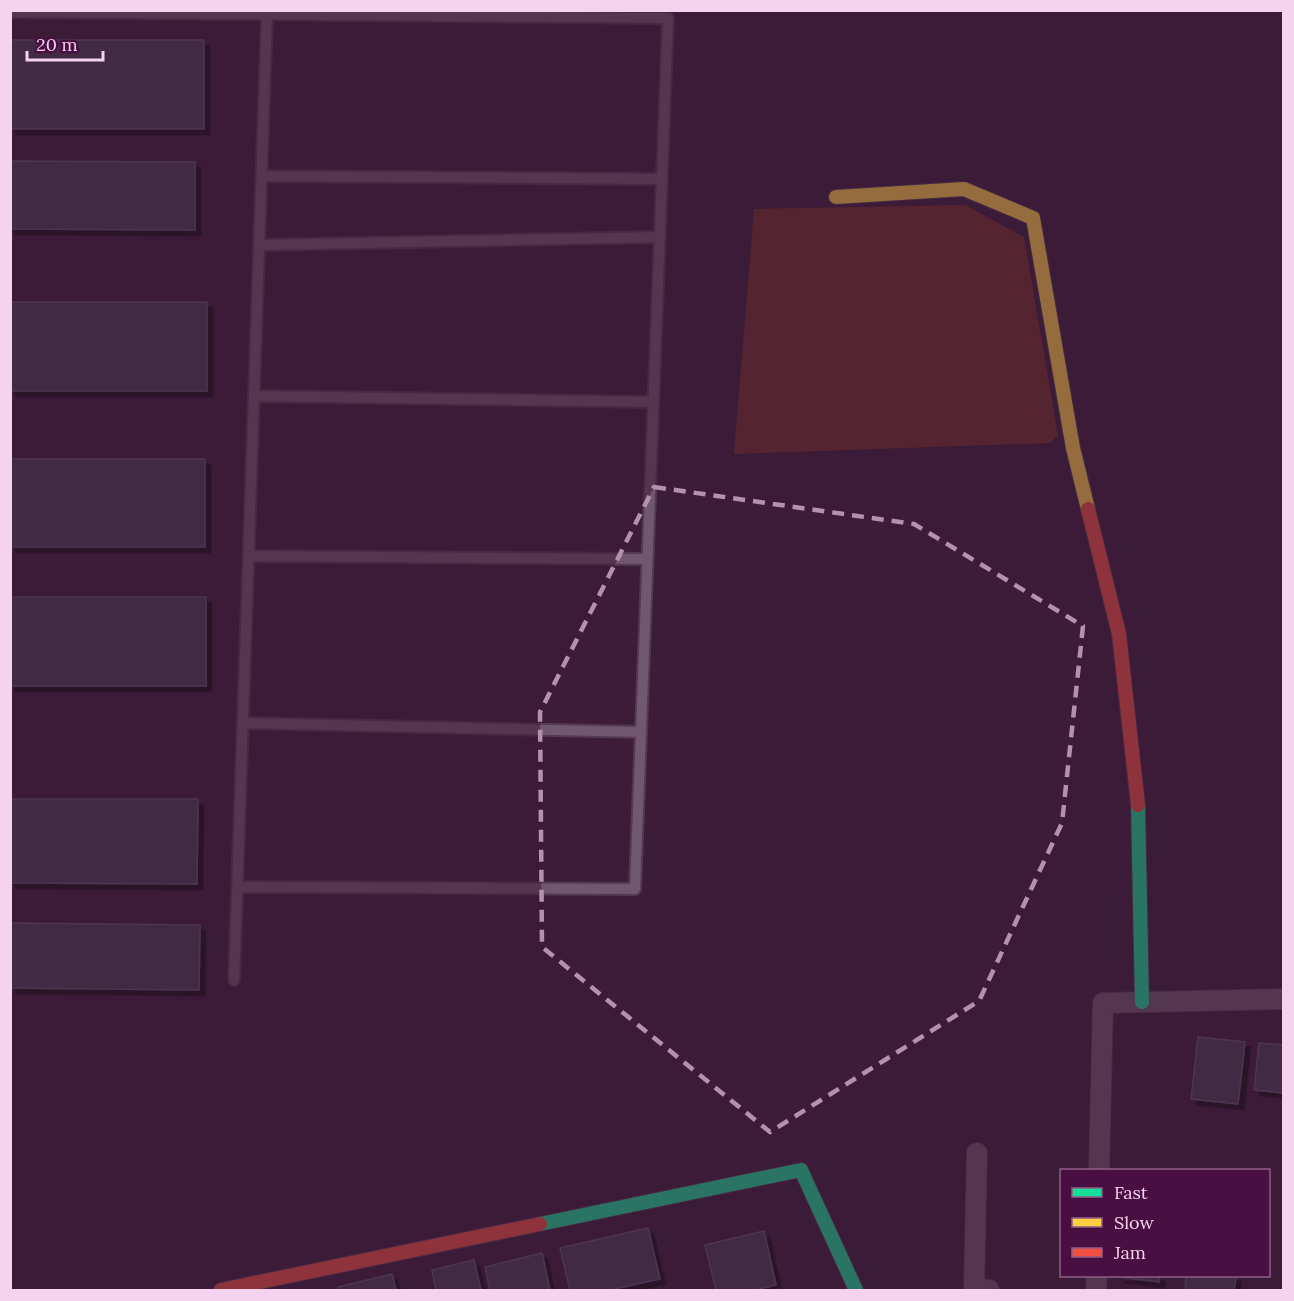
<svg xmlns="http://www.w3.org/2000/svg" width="1294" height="1301" viewBox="0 0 1294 1301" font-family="Lora,serif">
  <defs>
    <filter id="shadow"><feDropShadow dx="5.5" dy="5.5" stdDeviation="0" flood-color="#0009"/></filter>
  </defs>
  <rect width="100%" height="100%" fill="#3c1c38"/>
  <path fill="#723028" d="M965,205l59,32 34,198 -8,8 -316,11 20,-245z"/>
  <path fill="#4b3d55" stroke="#615670" stroke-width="1.5" filter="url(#shadow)" d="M10,40h194v89h-194z
    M10,161l185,1v68l-185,-1z
    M10,302h197v89h-197z
    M10,459h195v88h-195z
    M10,597h196v89h-196z
    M10,799h188l-1,85 -187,-1z
    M10,923l190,2 -1,65 -189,-2z
    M1198,1037l47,5 -7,62 -47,-5z
    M1259,1043l25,2v48l-30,-3z
    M648,1228l12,51 -50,11h-40l-10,-42z
    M764,1231l12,54 -21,5h-39l-11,-45z
    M542,1253l8,37h-60l-5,-23z
    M474,1260l7,30h-45l-4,-20z
    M392,1274l4,16h-57l-1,-3z
    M1119,1276h41l-1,6 -40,-5z
    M1186,1276h50l-2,14h-49z"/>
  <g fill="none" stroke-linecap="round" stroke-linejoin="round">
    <g stroke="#533a50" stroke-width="14">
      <path id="lane" d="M10,12l658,6 -33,871 -397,-2
        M262,176l400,3
        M260,245l400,-8
        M255,396l398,6
        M249,556l398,3
        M244,723l397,9
        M234,980l33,-966"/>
    </g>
    <g stroke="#533a50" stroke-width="22">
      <path id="street" d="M977,1153l-3,136 15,1
        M1099,1170l4,-167 181,-4
        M1096,1290l1,-14"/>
    </g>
    <g stroke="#533a50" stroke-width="16">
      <path id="fast" d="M1138,805l4,197
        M540,1224l261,-54 55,120"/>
    </g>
    <g stroke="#533a50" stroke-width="16">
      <path id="slow" d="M836,197l128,-8 69,29 40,230 15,61"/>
    </g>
    <g stroke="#533a50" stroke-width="16">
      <path id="jam" d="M1088,509l31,125 19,171
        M221,1290l319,-66"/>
    </g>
    <use href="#lane" stroke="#72586e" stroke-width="10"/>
    <use href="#street" stroke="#72586e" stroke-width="20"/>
    <use href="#fast" stroke="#16e098" stroke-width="14"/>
    <use href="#slow" stroke="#ffcf43" stroke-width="14"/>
    <use href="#jam" stroke="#f24e42" stroke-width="14"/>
  </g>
  <path d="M0 0H1294V1301H0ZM654,487l260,37 169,102 -21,197 -83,178 -209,131 -228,-185 -2,-235z" fill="#3c1c38" fill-opacity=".55" fill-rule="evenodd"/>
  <path fill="none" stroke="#b492ae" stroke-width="4.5" stroke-dasharray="12 8" stroke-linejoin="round" d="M654,487l260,37 169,102 -21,197 -83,178 -209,131 -228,-185 -2,-235z"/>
  <rect width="1294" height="1301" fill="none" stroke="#f5d2ee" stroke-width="24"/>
  <rect x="1060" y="1169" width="210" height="108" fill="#490f42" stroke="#8e5d87" stroke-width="1.5"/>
  <rect x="1072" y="1188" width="30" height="9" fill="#16e098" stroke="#8e5d87" stroke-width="1.5"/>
  <text x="1114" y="1199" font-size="18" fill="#f5d2ee">Fast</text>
  <rect x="1072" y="1218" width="30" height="9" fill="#ffcf43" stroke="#8e5d87" stroke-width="1.5"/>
  <text x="1114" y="1229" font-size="18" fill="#f5d2ee">Slow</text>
  <rect x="1072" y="1248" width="30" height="9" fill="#f24e42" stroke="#8e5d87" stroke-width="1.5"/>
  <text x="1114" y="1259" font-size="18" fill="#f5d2ee">Jam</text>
  <path d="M27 51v9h76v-9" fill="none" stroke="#f5d2ee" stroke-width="3"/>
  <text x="36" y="51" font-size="18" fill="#f5d2ee" stroke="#490f42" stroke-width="4.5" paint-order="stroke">20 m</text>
</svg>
